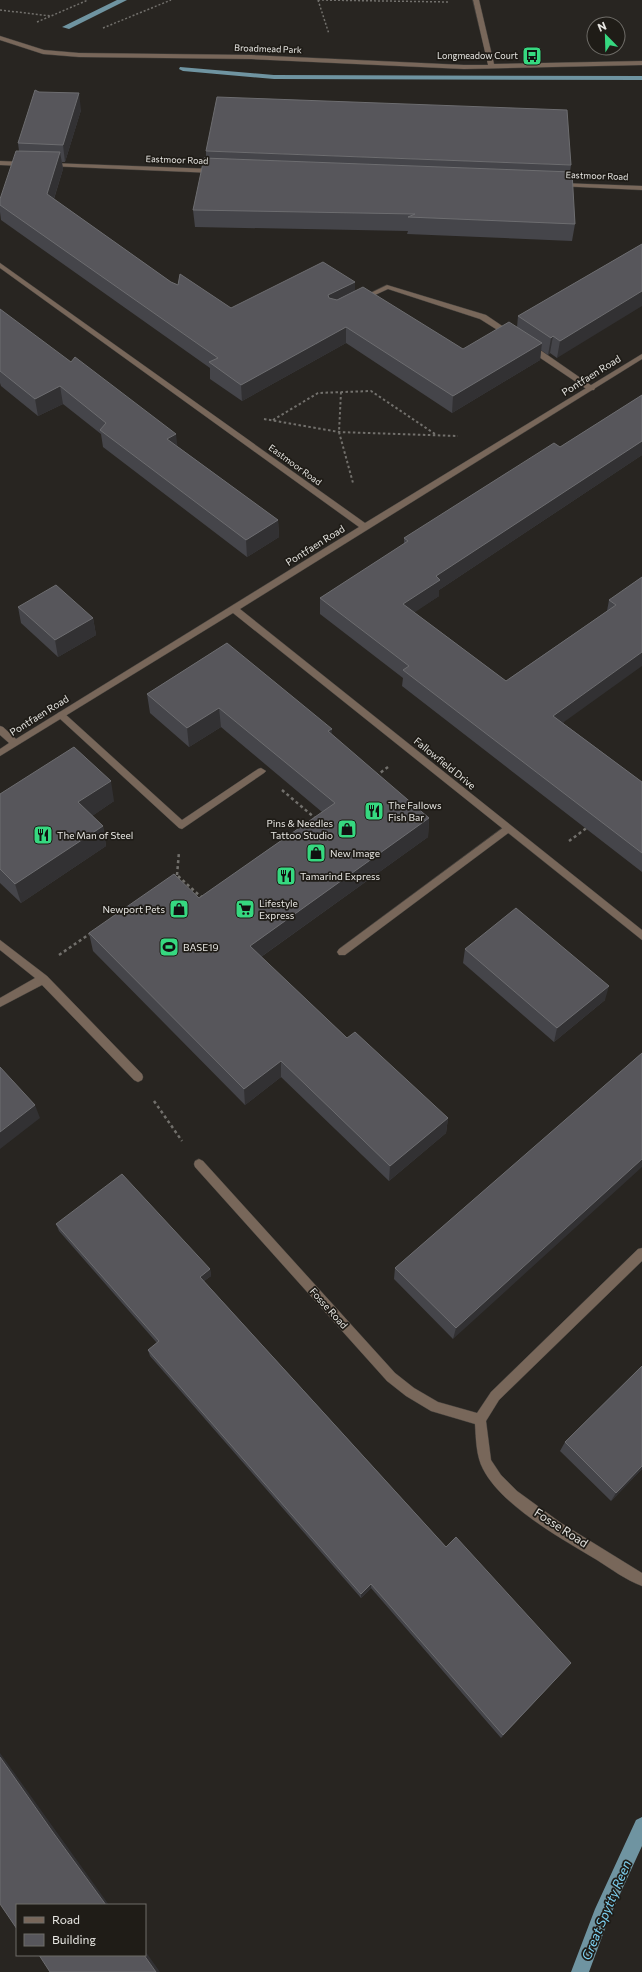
<svg xmlns="http://www.w3.org/2000/svg" width="642" height="1972" viewBox="0 0 642 1972" font-family="Commissioner,sans-serif">
  <rect width="100%" height="100%" fill="#282521"/>
  <g fill="none" stroke-linecap="round" stroke-linejoin="round">
    <path fill="#6f94a1" fill-rule="evenodd" d="M117,0h10l-58,29 -7,-2z
      M180,67l94,8 368,1v4l-368,-1 -91,-8 -4,-2z
      M642,1817v29l-33,72 -20,54h-18l24,-63 41,-89z"/>
    <g stroke="#43403c" stroke-width="1">
      <path id="lane" d="M387,285l99,30 28,19 -7,2 -27,-17 -92,-30 -24,11 -6,-1z
        M527,345h6l62,43 -1,2h-6l-61,-41z
        M61,712l3,1 118,107 76,-51 3,-1 5,3 -2,2 -82,56 -3,-1 -121,-111 -1,-2 1,-2z
        M508,824l5,4 -2,3 -166,124h-6l-2,-3 2,-3z
        M0,940l47,36 95,98 1,3 -1,3 -4,2 -4,-2 -92,-95 -42,22v-9l35,-20 -35,-28z"/>
    </g>
    <g stroke="#43403c" stroke-width="1">
      <path id="street" d="M473,0h6l15,64 148,-3v4l-178,4 -213,-10 -172,-2 -36,-3 -43,-14v-4l44,14 35,3 172,2 213,10h24z
        M0,161l24,1 3,2 -3,2 -24,-1z
        M50,163l164,6 3,2 -3,2 -166,-7v-2z
        M560,183l82,3v4l-84,-4v-2z
        M0,263l365,260 277,-169v5l-402,250 402,321v10l-409,-327 -233,143v-7l9,-6 -9,-8v-9l3,1 13,12 343,-212 -359,-259z
        M199,1159l4,2 192,212 19,15 24,14 39,11 14,-21 147,-143 4,-1v13l-143,139 -13,21 5,39 10,15 16,16 44,32 81,50v13c-16,-6 -31,-17 -45,-26 -35,-21 -95,-54 -114,-91 -7,-13 -7,-30 -8,-45l-44,-13 -25,-15 -19,-15 -192,-214 -1,-3 1,-3z"/>
    </g>
    <path stroke="#72706c" stroke-width="1.5" stroke-dasharray="2 2" stroke-linecap="butt" d="M318,0l132,2
      M318,0l11,34
      M0,10l51,6 37,-16
      M37,22l14,-6
      M103,28l68,-28"/>
    <path stroke="#72706c" stroke-width="2" stroke-dasharray="2.5 2.5" stroke-linecap="butt" d="M341,392l-2,40 14,51
      M264,419l75,13 119,4
      M273,420l45,-27 53,-2 64,43"/>
    <path stroke="#72706c" stroke-width="2.5" stroke-dasharray="3 3" stroke-linecap="butt" d="M376,776l12,-9
      M282,790l33,28
      M569,841l19,-14
      M177,875l2,-23
      M173,877l4,-2 24,22 2,-1
      M59,955l32,-22
      M154,1101l28,40"/>
    <use href="#lane" fill="#78675a" fill-rule="evenodd"/>
    <use href="#street" fill="#78675a" fill-rule="evenodd"/>
  </g>
  <path fill="#45454a" d="M39,92l42,18 -16,52h-3l1,7 -9,30 117,83 7,3 53,23 124,-26v9l108,58 54,-22 1,-11 124,-72 -85,114 -7,-5 -2,2 -7,-5 -1,10 -88,53 -106,-70 -104,58 -32,-22v-11l-209,-148 -1,-8v-13l19,-48 -1,-8z
    M206,151l365,14 -1,7 5,52 -3,17 -165,-7 1,-3 -213,-4 -2,-17 13,-52z
    M0,309l177,137 101,74 1,17 -32,20 -144,-110 -2,-13 -38,-30 -25,12 -37,-30 -1,-3z
    M642,395v60l-203,135v6l-25,16 92,69 101,-70 2,-11 33,-23 -79,146 79,59v90l-240,-186 1,-8 -83,-64v-16l84,-54v-6l156,-91z
    M18,607l75,11 3,17 -38,22 -37,-34z
    M227,643l105,92 97,83 -1,19 -167,120 86,81 101,80 -2,15 -57,48 -108,-104 -36,28 -152,-154 -4,-18 110,-35 123,-86 -101,-85 -32,20 -39,-34 -3,-19z
    M0,794l114,7 -22,15 11,10 3,20 -85,57 -21,-20z
    M465,949l140,51 -51,42 -91,-79z
    M642,1053l-189,286 -59,-60 1,-11z
    M56,1224l154,45 1,7 -7,5 242,266 125,116 -70,75 -130,-150 -10,10 -211,-242 -2,-6 9,-7 -98,-112z
    M642,1366v103l-31,32 -51,-50 5,-9z"/>
  <path fill="#323133" d="M79,93l2,17 -16,52 -2,-17z
    M60,152l3,17 -13,42 -3,-17z
    M355,282v17l-27,13v-17z
    M642,291v15l-85,52 3,-17z
    M346,327v16l-104,58 -1,-16z
    M553,336l-3,17 -2,2 3,-17z
    M542,343l-2,17 -88,53 1,-17z
    M60,386l3,18 -25,12 -3,-17z
    M176,434l2,17 -11,-12z
    M642,441v14l-203,135v6l-37,25 1,-17 33,-28z
    M278,520l1,17 -32,20 -1,-17z
    M93,618l3,17 -38,22 -3,-17z
    M642,652v14l-92,66 3,-16z
    M219,708l2,19 -32,20 -2,-19z
    M332,729l-1,19 -3,-17z
    M111,781l3,20 -32,22 -4,-21z
    M429,818l-1,19 -177,127 -1,-18z
    M103,826l3,20 -85,57 -6,-19z
    M609,986l-4,14 -51,42 3,-14z
    M281,1061v16l-36,28 -1,-16z
    M35,1105l5,13 -40,31v-17z
    M448,1118l-2,15 -57,48 1,-15z
    M642,1159v8l-189,172 3,-11z
    M210,1269l1,7 -10,7 -1,-6z
    M642,1466v3l-31,32 5,-8z
    M371,1584v4l-10,10v-4z
    M0,1753l58,81 51,71h-3l-54,-74 -52,-74z
    M145,1951l15,21h-4l-12,-17h1z"/>
  <path fill="#57565b" stroke="#6d6d70" d="M35,90l4,2 40,1 -16,52 -45,-2z
    M217,97l350,13 4,55 -365,-14z
    M16,151l44,1 -13,42 124,88 7,3 2,-11 51,34 92,-46 32,20 -27,13 1,3 8,2 26,-13 100,62 46,-27 33,21 -89,53 -107,-69 -105,58 -32,-23 9,-4 -218,-153v-6z
    M204,158l368,14 3,52 -167,-7 7,-3 -222,-4z
    M642,244v47l-82,50 -7,-5 -2,2 -33,-22z
    M0,309l71,53 4,-5 101,77 -9,5 111,81 -32,20 -146,-110 6,-7 -46,-37 -25,13 -35,-28z
    M642,395v46l-206,135 4,4 -37,24 103,77 110,-76 -7,-5 33,-23v75l-89,64 89,66v71l-239,-183 6,-4 -89,-68 88,-57 -4,-3 150,-95 6,4z
    M56,585l37,33 -38,22 -37,-33z
    M227,643l105,86 -4,2 101,87 -179,128 97,92 8,-6 93,86 -58,48 -109,-105 -37,28 -155,-156 85,-59 25,24 136,-95 -116,-95 -32,20 -40,-34z
    M74,747l37,34 -33,21 25,24 -88,58 -15,-15v-75z
    M516,908l93,78 -52,42 -92,-79z
    M642,1053v106l-186,169 -61,-60z
    M0,1067l35,38 -35,27z
    M122,1174l88,95 -10,8 246,270 10,-10 115,126 -68,72 -132,-151 -10,10 -213,-244 11,-9 -103,-117z
    M642,1366v100l-26,27 -51,-51z
    M0,1757l52,74 54,74h-89v24l-17,-25z
    M39,1955h105l12,17h-106z"/>
  <defs>
    <g id="bus-square" transform="scale(1)"><rect x="-9" y="-9" width="18" height="18" rx="4" fill="#36d880" stroke="#1f1c17"/><path d="M-5-6H5V4H4V6H2V4H-2V6H-4V4H-5ZM-3.5-4V0h7V-4ZM-3.5 1.2v1.5H-2V1.2ZM2 1.2v1.5H3.5V1.2Z" fill="#111"/></g>
    <g id="restaurant-square" transform="scale(1)"><rect x="-9" y="-9" width="18" height="18" rx="4" fill="#36d880" stroke="#1f1c17"/><path d="M-5-6h1v4h1v-4h1v4h1v-4h1v5L-1.5 .5V6h-2V.5L-5-1ZM5-6V6H3V1.5H1.5Q1.5-4 5-6Z" fill="#111"/></g>
    <g id="shop-square" transform="scale(1)"><rect x="-9" y="-9" width="18" height="18" rx="4" fill="#36d880" stroke="#1f1c17"/><path d="M-5-2.5h2.3a2.7 3.5 0 0 1 5.4 0H5L5.5 6h-11ZM-1.5-2.5h3a1.5 2.3 0 0 0-3 0Z" fill="#111"/></g>
    <g id="supermarket-square" transform="scale(1)"><rect x="-9" y="-9" width="18" height="18" rx="4" fill="#36d880" stroke="#1f1c17"/><path d="M-6-5.5h2.5l.6 2H6L4.5 2H-2.5L-4.4-4H-6ZM-1.5 3.2a1.3 1.3 0 1 0 .1 0ZM3 3.2a1.3 1.3 0 1 0 .1 0Z" fill="#111"/></g>
    <g id="stadium-square" transform="scale(1)"><rect x="-9" y="-9" width="18" height="18" rx="4" fill="#36d880" stroke="#1f1c17"/><path d="M0-5a6.5 5 0 1 0 0 10a6.5 5 0 1 0 0-10ZM-3.5-1.8h7v3.6h-7Z" fill="#111"/></g>
  </defs>
  <g fill-rule="evenodd">
    <use href="#bus-square" x="532" y="56"/>
    <use href="#restaurant-square" x="374" y="811"/>
    <use href="#shop-square" x="347" y="829"/>
    <use href="#restaurant-square" x="43" y="835"/>
    <use href="#shop-square" x="316" y="853"/>
    <use href="#restaurant-square" x="286" y="876"/>
    <use href="#shop-square" x="179" y="909"/>
    <use href="#supermarket-square" x="245" y="909"/>
    <use href="#stadium-square" x="169" y="947"/>
  </g>
  <g text-anchor="middle" stroke-width="3.5" stroke-linejoin="round" paint-order="stroke">
    <g font-size="9" fill="#e7e6e2" stroke="#1f1c17">
      <text transform="translate(268 49) rotate(2)" y="3">Broadmead Park</text>
      <text transform="translate(177 160) rotate(2)" y="3">Eastmoor Road</text>
      <text transform="translate(597 176) rotate(2)" y="3">Eastmoor Road</text>
      <text transform="translate(295 465) rotate(36)" y="3">Eastmoor Road</text>
    </g>
    <g font-size="9" fill="#e7e6e2" stroke="#1f1c17" text-anchor="end">
      <text x="518" y="59">Longmeadow Court</text>
    </g>
    <g font-size="10" fill="#e7e6e2" stroke="#1f1c17">
      <text transform="translate(591 375) rotate(-32)" y="4">Pontfaen Road</text>
      <text transform="translate(315 545) rotate(-32)" y="4">Pontfaen Road</text>
      <text transform="translate(39 715) rotate(-32)" y="4">Pontfaen Road</text>
      <text transform="translate(445 763) rotate(39)" y="4">Fallowfield Drive</text>
      <text transform="translate(329 1308) rotate(48)" y="4">Fosse Road</text>
    </g>
    <g font-size="10" fill="#e7e6e2" stroke="#1f1c17" text-anchor="start">
      <text x="388" y="809">The Fallows<tspan x="388" dy="12">Fish Bar</tspan></text>
      <text x="333" y="827" text-anchor="end">Pins &amp; Needles<tspan x="333" dy="12">Tattoo Studio</tspan></text>
      <text x="57" y="839">The Man of Steel</text>
      <text x="330" y="857">New Image</text>
      <text x="300" y="880">Tamarind Express</text>
      <text x="259" y="907">Lifestyle<tspan x="259" dy="12">Express</tspan></text>
      <text x="165" y="913" text-anchor="end">Newport Pets</text>
      <text x="183" y="951">BASE19</text>
    </g>
    <g font-size="12" fill="#e7e6e2" stroke="#1f1c17">
      <text transform="translate(561 1528) rotate(33)" y="4">Fosse Road</text>
    </g>
    <g font-size="13" font-style="italic" fill="#7dd2f3" stroke="#1f1c17">
      <text transform="translate(606 1910) rotate(-67)" y="5">Great Spytty Reen</text>
    </g>
  </g>
  <rect x="16" y="1904" width="130" height="52" fill="#1f1c17" stroke="#6f6d68"/>
  <rect x="24" y="1917" width="20" height="6" fill="#78675a" stroke="#6f6d68"/>
  <text x="52" y="1924" font-size="12" fill="#e7e6e2">Road</text>
  <rect x="24" y="1934" width="20" height="12" fill="#57565b" stroke="#6f6d68"/>
  <text x="52" y="1944" font-size="12" fill="#e7e6e2">Building</text>
  <g transform="translate(606 36) rotate(337)"><circle r="19" fill="#1f1c17" stroke="#6f6d68"/>
  <path d="M0-3L7 15L0 10L-7 15Z" fill="#36d880"/>
  <text y="-6" font-size="11" font-weight="bold" text-anchor="middle" fill="#e7e6e2">N</text>
  </g>
</svg>
